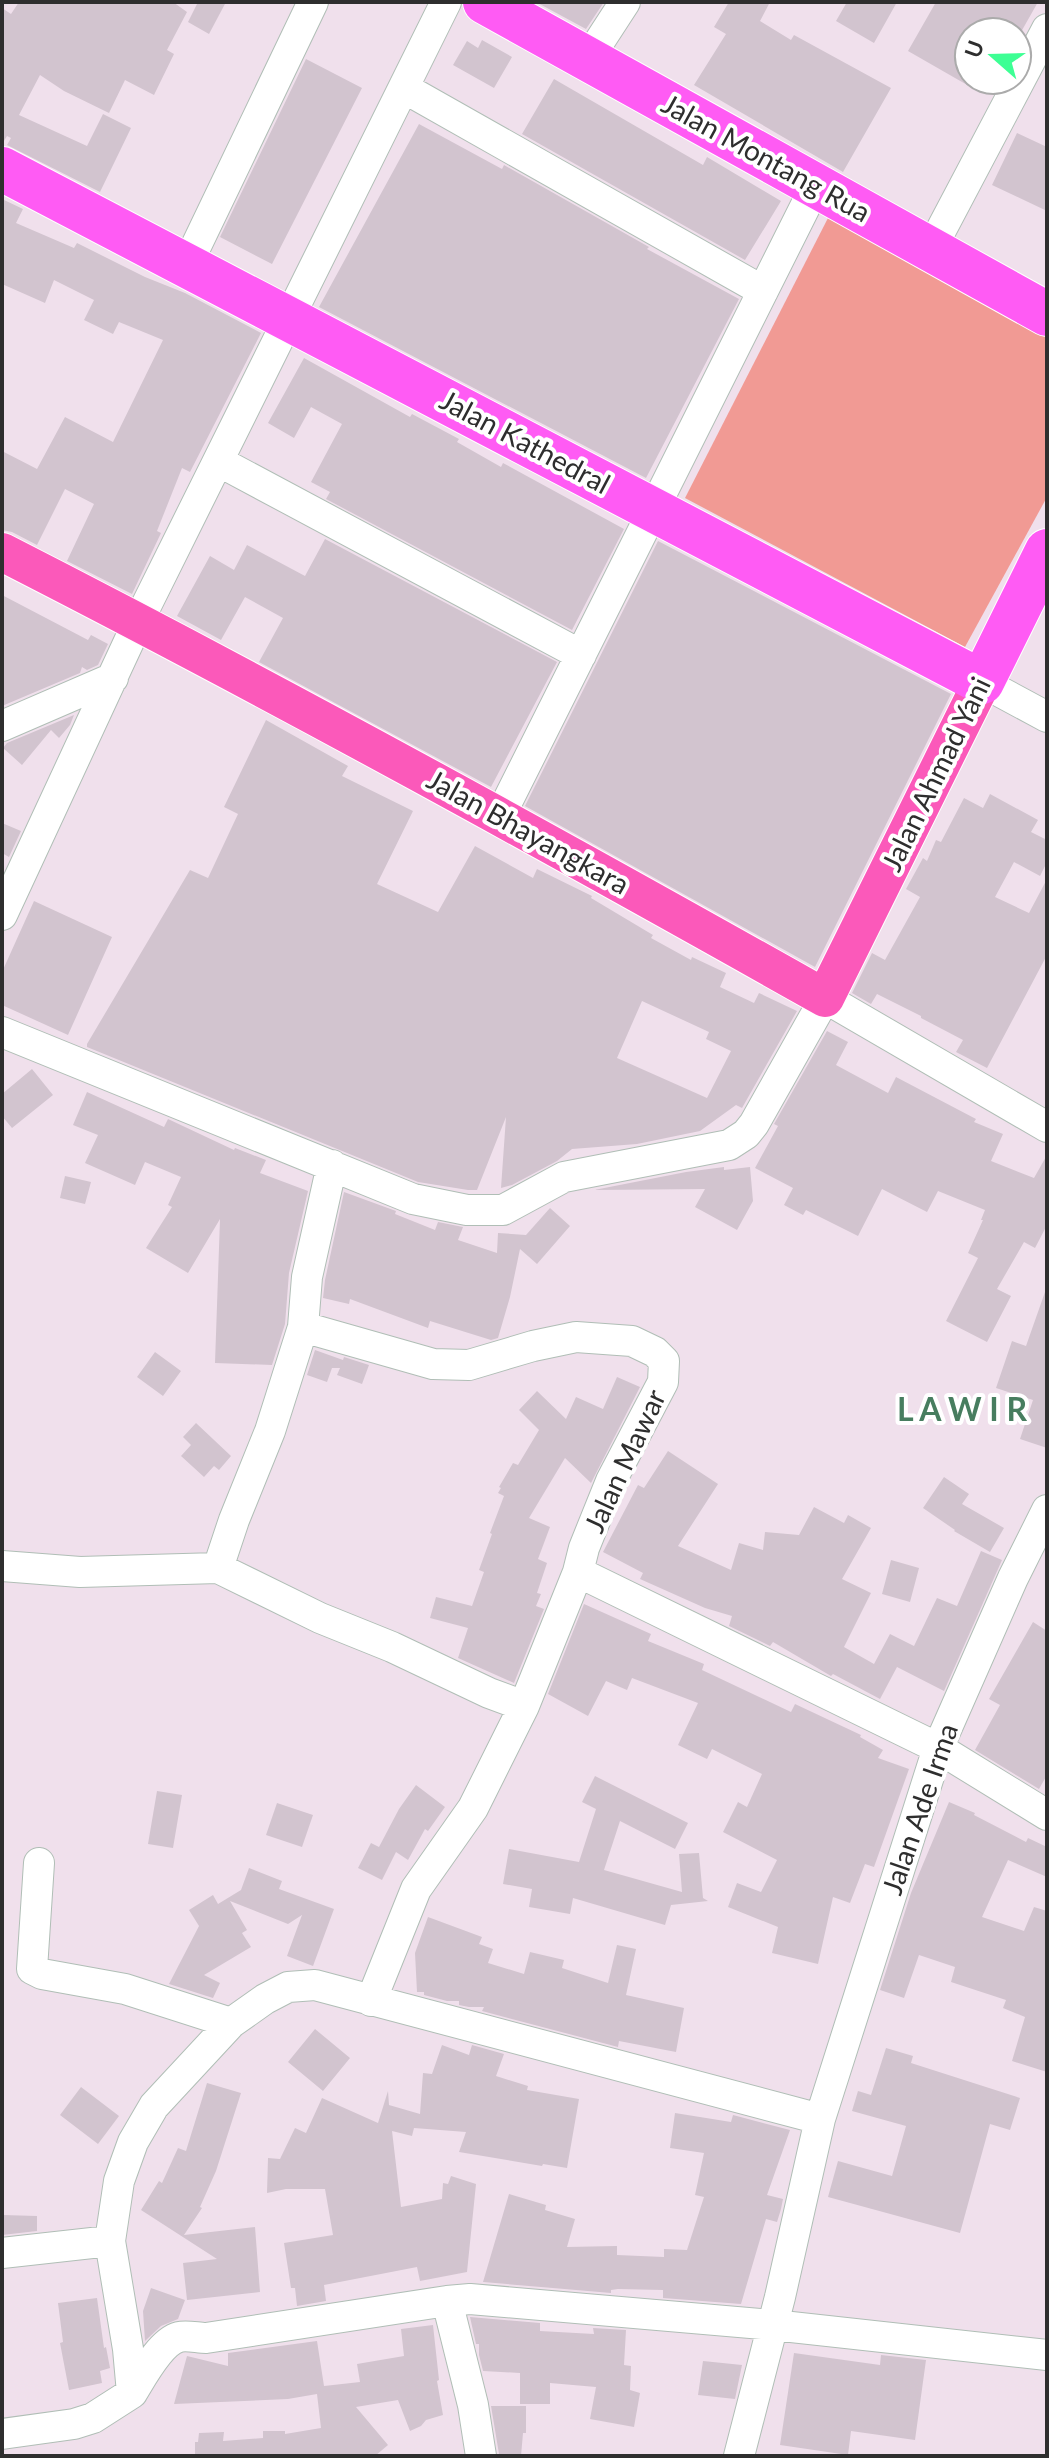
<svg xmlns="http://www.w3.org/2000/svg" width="1049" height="2458" viewBox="0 0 1049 2458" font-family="Lato,sans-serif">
  <rect width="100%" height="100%" fill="#f0e0ec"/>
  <path fill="#f19a94" d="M828,218l219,116v163l-82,150 -280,-149z"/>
  <path fill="#d2c4cf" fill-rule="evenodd" d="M19,2h154l14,10 -20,38 7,4 -20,41 -29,-15 -16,33 -45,-22 -24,-16 -21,40 68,31 16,-32 28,14 -31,64 -93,-47 4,-7 -4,-2 -5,8v-136l9,6z
    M198,2h28l-17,32 -21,-12z
    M536,2h68l-18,27z
    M729,2h41l-10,19 31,19 3,-5 97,53 -48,84 -149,-87 32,-51 -12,-7z
    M847,2h50l-23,41 -38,-22z
    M936,2h102l-17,30h-52v54l-61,-35z
    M482,40l30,17 -18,31 -41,-23 14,-24 11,7z
    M306,59l56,29 -90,176 -52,-27z
    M554,79l149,86 4,-8 74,44 -36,59 -223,-126z
    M419,124l83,45 2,-4 145,82 -2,2 92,50 -93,179 -327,-171z
    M1017,133l30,14v64l-55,-26z
    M2,199l21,10 -7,14 58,25 3,-5 68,34 40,16 76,40 -71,139 -8,-4 -25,63 4,2 -29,61 -65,-33 27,-57 -29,-15 -28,56 -25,-13 -10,-2v-79l35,18 28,-52 48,25 50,-102 -44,-18 -6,12 -29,-14 10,-20 -40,-20 -9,23 -43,-19z
    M304,358l106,59 2,-3 47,25 -2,3 44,25 2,-4 121,66 -52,101 -246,-131 4,-7 -19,-10 31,-58 -31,-17 -17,31 -26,-15z
    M325,539l232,123 -66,125 -232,-125 24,-44 -38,-21 -24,43 -44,-24 33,-60 24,14 13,-25 58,31z
    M658,541l293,153 -136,273 -290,-161z
    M2,595l86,45 3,-5 17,9 -10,21 -11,5 -5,-3 -2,6 -78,33z
    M74,715l-4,10 -11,13 -8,-8 -29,35 -19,-17 4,-5z
    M266,720l82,46 -6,10 71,35 -36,73 61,28 37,-66 58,32 4,-9 55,27 -1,2 62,37 -2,3 40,22 1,-3 34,16 -6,14 34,16 5,-10 38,18 -55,97 -6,-3 -36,26 -63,13 -65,5 -15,12 -45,24 -11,3 5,-71 -29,73h-9l-50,-8 -331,-135v-3l103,-174 18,8 30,-64 -14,-7zM642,1001l67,31 -3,7 25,12 -24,47 -90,-40z
    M990,794l48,26 -7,12 16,8v22l-7,14 -26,-14 -19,35 34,16 18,-34v76l-60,113 -31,-16 7,-12 -42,-22v-2l-44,-22 -6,10 -19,-11 20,-40 13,7 35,-63 -14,-8 17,-31 4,3 9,-21 5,2 23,-44 19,10z
    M2,823l19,8 -12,26 -7,-4z
    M34,901l78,36 -44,98 -66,-30v-33z
    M827,1031l21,11 -12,23 52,28 8,-16 80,42 -2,3 29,12 -12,27 43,17 13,-23v70l-12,23 -11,-6 -27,47 14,7 -24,46 -41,-21 32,-63 -10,-5 15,-33h-2l4,-10 -47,-19 -11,21 -45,-23 -24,47 -52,-26 -3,5 -19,-10 9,-17 -38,-20 23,-42 -4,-2z
    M32,1069l21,26 -41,33 -10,-12v-22z
    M87,1092l77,35 4,-8 66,31 1,-2 31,12 -6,13 48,18 -19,82 -4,51 -13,41 -57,-2 5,-144 -32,54 -42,-25 26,-41 -4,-2 13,-28 -36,-15 -10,23 -50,-22 13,-28 -25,-10z
    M724,1167v3l26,-3 3,34 -16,29 -42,-23 10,-18 -111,1 92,-18z
    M65,1176l26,6 -6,22 -25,-6z
    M344,1192l52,19 -1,3 40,16 3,-8 25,5 -5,13 39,13 1,-20 28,2 24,-27 20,18 -33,38 -17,-15 -10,48 -12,41 -7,2 -61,-19 -2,7 -78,-29 -1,5 -26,-6 2,-18z
    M1045,1292l2,1v155l-27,-9 13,-39 -37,-12 16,-47 14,5z
    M315,1350l28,10 1,-3 25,8 -7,19 -25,-9 3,-7h-8l-5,14 -20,-7z
    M155,1352l26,19 -18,25 -26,-19z
    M617,1377l23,10 -49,96 -26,-25 -36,60 21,9 -12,32 9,4 -10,30 4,1 -5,12 8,3 -30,74 -56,-25 10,-30 -38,-10 6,-21 36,9 12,-34 -5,-2 13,-36 -2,-1 14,-37 -6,-3 3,-5 -2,-1 14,-24 5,2 21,-35 -20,-20 18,-19 29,28 10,-22 27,12z
    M196,1423l35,33 -12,14 -5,-4 -10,11 -23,-21 10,-11 -8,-8z
    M668,1451l50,33 -40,62 53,24 8,-27 24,7 2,-18 34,3 15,-28 30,16 4,-8 23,13 -29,51 29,14 -27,54 30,17 16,-30 24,12 23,-48 20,8 24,-55 21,9 -58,131 -47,-24 -17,32 -47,-25 -2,2 -58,-34 -3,4 -41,-20 3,-10 -27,-8 -65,-29 3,-6 -40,-21 35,-67 6,3z
    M944,1477l25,17 -7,10 42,24 -14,24 -36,-21 1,-1 -32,-22z
    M891,1560l28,8 -9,34 -28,-8z
    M584,1604l67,30 -3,7 56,23 -2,6 89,42 4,-8 66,31 -1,2 23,13 -5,8 31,11 -35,98 -9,-3 -15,39 -17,-6 -15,67 -46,-11 6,-26 -50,-20 9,-24 24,9 16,-32 -54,-28 15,-30 9,5 15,-33 -50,-25 -5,10 -29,-14 20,-42 -66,-25 -5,12 -21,-9 -18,35 -40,-22z
    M1033,1622l14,9v144l-8,14 -64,-39 25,-45 -11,-6z
    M595,1776l93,47 -13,26 -55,-28 -16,49 78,22 -3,-38 20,-1 4,45 5,3 -37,4 -6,20 -92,-27 -3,16 -41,-7 3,-18 -29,-5 6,-35 70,13 17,-53 -14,-7z
    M416,1785l29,22 -17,24 -3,-2 -17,31 -12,-8 -14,28 -24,-12 13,-25 8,4 20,-38z
    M157,1791l25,4 -9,53 -25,-4z
    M949,1802l26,11 -1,2 52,27 2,-4 19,9v30l-39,-17 -26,57 42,14 10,-24 13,4v161l-35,-11 13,-44 -22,-9 3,-8 -55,-18 4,-15 -36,-12 -15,43 -24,-8 31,-97z
    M277,1803l36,12 -11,32 -36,-12z
    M249,1868l33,13 -3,8 55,20 -21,57 -26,-10 15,-41 -14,9 -58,-23 17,29 -5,3 9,14 -47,28 16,8 -7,15 -44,-14 30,-58 -10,-16 24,-15 5,9 23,-14z
    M428,1917l54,20 -3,7 14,5 -5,14 36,11 6,-22 34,8 -2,8 46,15 9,-38 19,4 -10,46 58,13 -8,44 -57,-11 -1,6 -136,-36 2,-4h-15l-10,-2v-4h-12l-23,-6v-3h-7l-2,-39z
    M315,2029l35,29 -27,33 -35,-29z
    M442,2045l27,10 3,-10 32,9 -8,22 32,10 -1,4 52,9 -12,69 -24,-4 -1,2 -83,-14 7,-20 -52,-4 -2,8 -20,-5 9,76 41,-8 1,-16 5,1 3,-8 25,8 -9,88 -47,9 -3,-14 -93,18 2,16 -29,5 -2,-18h-4l-7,-45 49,-8 -8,-46h-39l-19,4 1,-35 12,1 15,-31 11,5 16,-35 56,25 10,-32 1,14 31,9 3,-41 9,1z
    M886,2048l27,8 -2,7 109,35 -10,32 -20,-6 -30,109 -132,-36 10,-36 54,15 14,-50 -54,-15 6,-20 13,4z
    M207,2083l34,10 -25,78 -16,36 2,1 -18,27 71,-8 5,65 -73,8 -4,-37 34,-4 -76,-49 18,-29 3,2 16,-35 8,3z
    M81,2087l38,29 -21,28 -38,-29z
    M675,2113l56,9 2,-7 57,15 -23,65 16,4 -2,10 -4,13 -11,-3 -25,85 -78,-6v-8l-45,-1 -7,1v3l-128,-11 26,-88 37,11 -1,5 30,9 -8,28 50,-1v9l47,2v-8l23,1 17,-53 -9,-2 9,-42 -34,-5z
    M3,2215l34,1v15l-35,4z
    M151,2288l34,12 -7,19 -17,7 -16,15 -2,-30z
    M97,2298l7,50 2,-1 4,21 -10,3 2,12 -33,7 -9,-47 3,-1 -5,-39z
    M470,2317l70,6v8l54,3 -1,-6 33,2 -2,35 7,1 -1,24 10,3 -6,34 -44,-8 6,-32 -46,-4v21h-30v-31l-37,-2 -4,-16v-11h-3z
    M433,2325l6,55 -2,1 6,34 -17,5 -5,6 -11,5 -12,-31 -42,7 32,38 -13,11h-180v-14h3l1,-9 25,-1 -1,9 40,-3v-7h22v3l36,-6 -4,-34 -29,5 -114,5 13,-48 41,10v-13l89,-12 7,45 36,-4 -3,-18 47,-8 -3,-27z
    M794,2353l86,12 1,-10 45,5 -11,80 -64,-9 -3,24 -68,-10z
    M703,2361l39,4 -7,34 -37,-4z
    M491,2406h35v27h-3l-2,23 -22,-2z"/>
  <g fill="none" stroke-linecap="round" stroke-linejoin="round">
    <g stroke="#b0beb6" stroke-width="32">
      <path id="minor" d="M588,59l37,-57
        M404,88l359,203
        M931,249l116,-220
        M186,267l127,-265
        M218,461l363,194
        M982,682l65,35
        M2,726l111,-48
        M500,816l316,-631
        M2,915l136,-293 308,-620
        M2,1032l411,167 54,11h36l61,-33 165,-32 17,-11 8,-10 71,-126 222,129
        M332,1165l-25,112 -4,50 130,37 36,1 64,-19 43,-9 56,4 23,11 9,9 -1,21 -52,99 -27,67 -6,24 360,176 109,67
        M2,1566l78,6 138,-4 16,-48 36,-89 33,-104
        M218,1568l102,50 72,29 97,46 35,13 54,-134
        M39,1863l-7,106 10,5 83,15 106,34
        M371,2001l45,-112 57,-81 51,-102
        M2,2253l108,-12
        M447,2301l26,104 8,51
        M132,2393c10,-16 28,-51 47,-56 8,-2 19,1 27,1l241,-37 23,-2 303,26 274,30
        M2,2434l72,-10 19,-6 39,-25 -4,-44 -18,-108 9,-60 14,-39 21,-36 77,-83 34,-24 23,-12 27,-2 505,134
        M739,2456l41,-159 40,-178 118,-371 75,-170 34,-68"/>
    </g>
    <g stroke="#fff" stroke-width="40">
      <path id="major" d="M2,552c278,142 551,293 823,446l157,-316"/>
    </g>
    <g stroke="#fff" stroke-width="46">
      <path id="highway" d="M485,2l562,312
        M2,169l980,513 65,-131"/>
    </g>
    <use href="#minor" stroke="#fff" stroke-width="30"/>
    <use href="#major" stroke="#fb59ba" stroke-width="38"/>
    <use href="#highway" stroke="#ff5bf4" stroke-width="44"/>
  </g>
  <g text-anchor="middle" stroke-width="8" stroke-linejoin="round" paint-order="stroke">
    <g font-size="28" fill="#2e2e2e" stroke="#fff">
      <text transform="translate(766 158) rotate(29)" y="10">Jalan Montang Rua</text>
      <text transform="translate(525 442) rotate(28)" y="10">Jalan Kathedral</text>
      <text transform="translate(936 774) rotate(-64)" y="10">Jalan Ahmad Yani</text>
      <text transform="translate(528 832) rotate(29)" y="10">Jalan Bhayangkara</text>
      <text transform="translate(625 1461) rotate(-65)" y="10">Jalan Mawar</text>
      <text transform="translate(920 1809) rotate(-71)" y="10">Jalan Ade Irma</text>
    </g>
    <g font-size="32" font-weight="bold" fill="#477d5f" stroke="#fff">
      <text x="962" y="1421">L A W I R</text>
    </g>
  </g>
  <rect width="1049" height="2458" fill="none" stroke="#2e2e2e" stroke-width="8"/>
  <g transform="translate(993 56) rotate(290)"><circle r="38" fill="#ffffff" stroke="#ababab" stroke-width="2"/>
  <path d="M0-6L14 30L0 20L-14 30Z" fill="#3dff94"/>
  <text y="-12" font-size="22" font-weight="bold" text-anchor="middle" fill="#2e2e2e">U</text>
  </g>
</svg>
